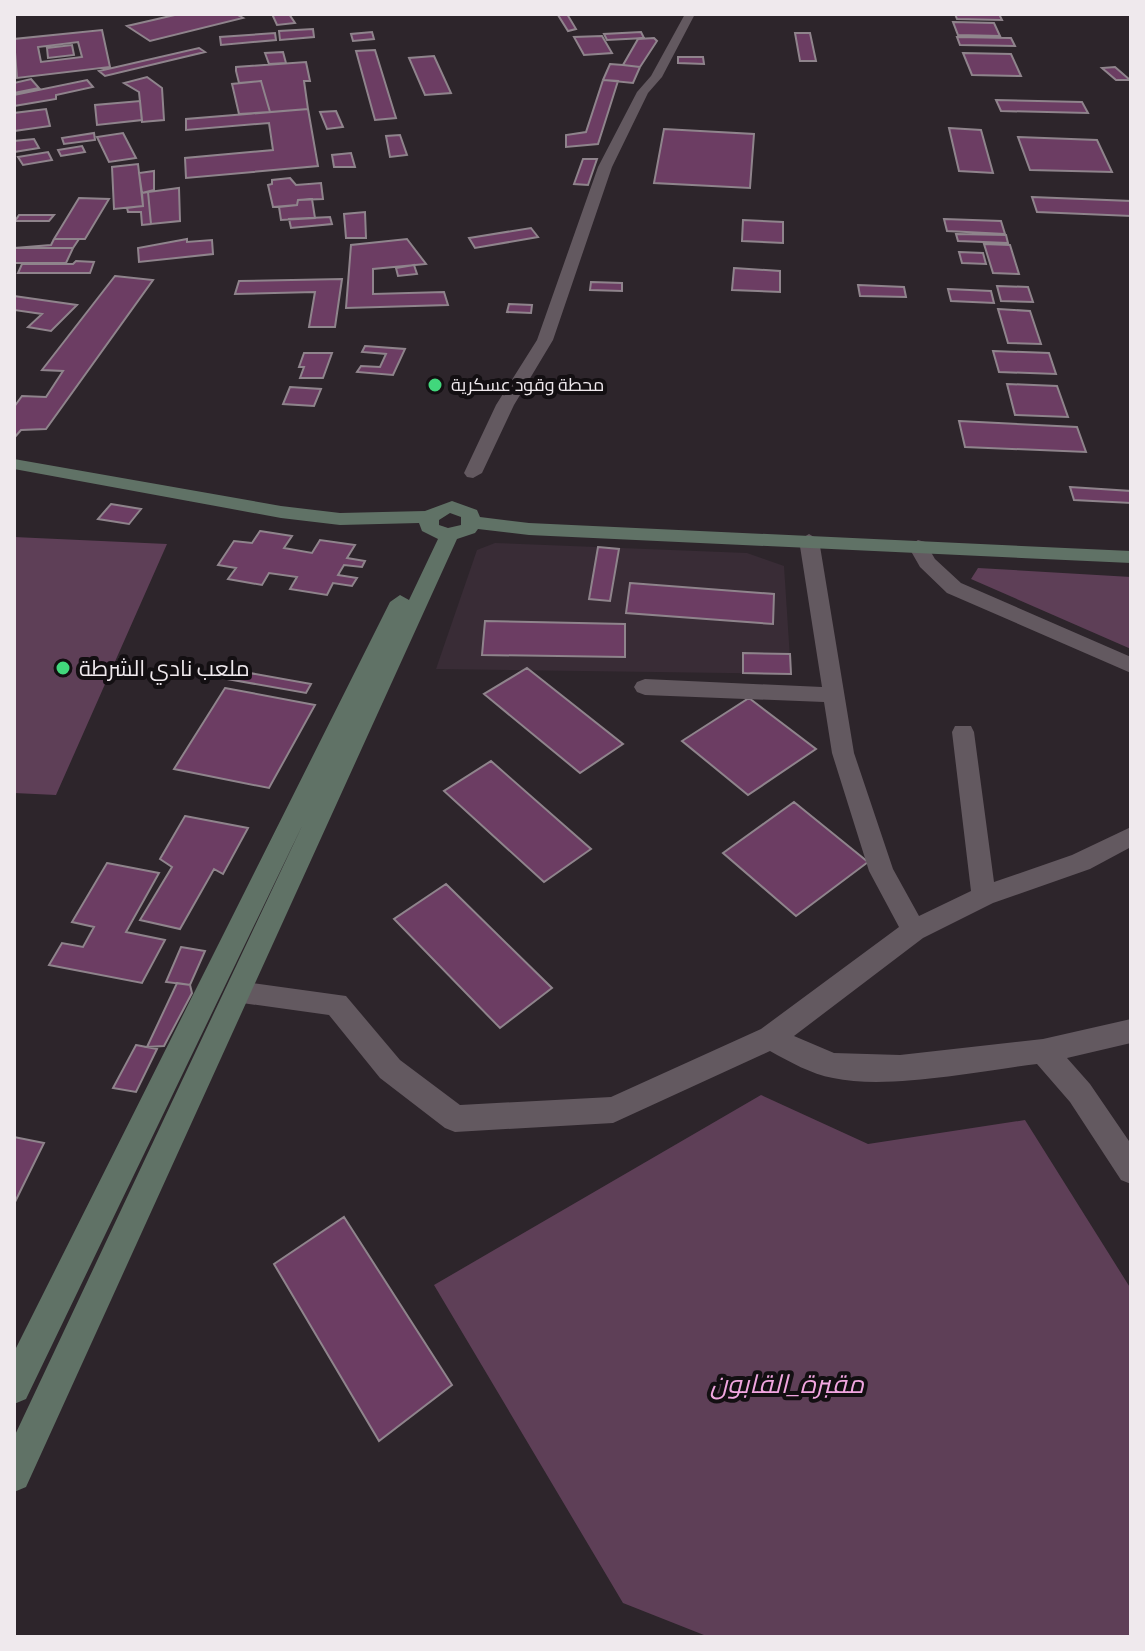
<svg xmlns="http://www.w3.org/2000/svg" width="1145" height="1651" viewBox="0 0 1145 1651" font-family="Bitter,Cairo,serif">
  <rect width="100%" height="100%" fill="#2d252b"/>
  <path fill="#392c36" d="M495,543l252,10 37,13 7,108 -355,-5 41,-119z"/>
  <path fill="#5e3f57" d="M14,537l153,7 -111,251 -42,-2z
    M978,568l153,9v72l-160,-70z
    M761,1095l107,49 157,-24 106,169v348h-422l-86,-34 -189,-318z"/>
  <path fill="#6c3d63" stroke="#8f848c" stroke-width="2" fill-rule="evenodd" d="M179,14h57l7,4 -93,23 -23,-15z
    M272,14h17l6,9 -18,2z
    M567,14l9,15 -8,2 -10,-16z
    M955,14h44l3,6 -45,-1z
    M953,22l41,1 6,13 -42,-1z
    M313,29l1,8 -34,3 -1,-9z
    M102,30l8,37 -93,11 -3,-39zM78,42l4,15 -41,5 -3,-15z
    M372,32l2,7 -21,2 -2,-7z
    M641,32l3,6 -37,2 -3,-6z
    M275,33l1,7 -55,5 -1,-8z
    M795,33h15l6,28h-16z
    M602,36l10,17 -28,2 -10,-18z
    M957,37l54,1 4,8 -55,-1z
    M654,38l3,3 -17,26 -17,-2 15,-26z
    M72,45l2,10 -26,3 -1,-10z
    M199,48l6,4 -100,24 -6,-5z
    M375,50l21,68 -21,2 -19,-69z
    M283,52l3,11 -17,1 -4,-11z
    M963,53l48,1 10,22 -49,-1z
    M434,56l17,37 -26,2 -16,-37z
    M678,57h25l1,7 -26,-1z
    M306,62l4,19h-6l4,28 -38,3 -9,-31 -22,2 -3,-12v-4z
    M610,64l13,1 17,2 -7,16 -30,-3z
    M1115,67l15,13h-14l-14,-12z
    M147,77l15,11 2,32 -22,2 -3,-30 -15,-9z
    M31,79l8,9 -25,5v-10z
    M87,80l6,7 -37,8v4l-42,7v-11z
    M603,80l15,1 -20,63 -32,3v-12l20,-3z
    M261,81l9,31 -31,2 -7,-30z
    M996,100l86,2 6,11 -87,-2z
    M140,101l2,19 -45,5 -2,-20z
    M46,109l4,17 -36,5v-18z
    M308,109l10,57 -132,12 -1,-20 88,-8 -4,-27 -83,7v-11z
    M336,111l7,16 -16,2 -7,-17z
    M949,128l32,2 12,43 -34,-2z
    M664,129l90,5 -4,54 -96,-5z
    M94,133l1,7 -31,4 -2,-6z
    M123,133l13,25 -27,4 -12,-25z
    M400,135l7,20 -17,2 -4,-21z
    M1018,137l79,3 15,32 -82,-2z
    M34,139l5,9 -25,4v-11z
    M82,146l3,6 -24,4 -3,-6z
    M48,152l4,8 -29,5 -5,-8z
    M351,153l4,14h-21l-2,-12z
    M583,159h14l-9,26 -14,-1z
    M138,164l5,42 -29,3 -2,-42z
    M154,171v19l-12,3 -3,-20z
    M290,178l6,7 25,-2 2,16 -25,1 -1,5 -24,2 -5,-22 4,-1v-4z
    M179,188l1,33 -29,3 -3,-32z
    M148,192l3,32 -9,1 -1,-13h-13l-1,-4 16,-2 -1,-13z
    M1032,197l99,4v15l-94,-4z
    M79,198l30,1 -24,40h-31z
    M312,199l3,19 -34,2 -2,-13 18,-2 1,-5z
    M365,212l1,26h-20l-2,-24z
    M19,215h35l-5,6h-34z
    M330,217l2,7 -41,4 -2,-9z
    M944,219l57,2 4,13 -58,-3z
    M743,220l40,2v21l-41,-2z
    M531,228l7,9 -63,11 -6,-10z
    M956,234l50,1 2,8 -50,-2z
    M54,239h25l-6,9h-59l37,-3z
    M187,239v3l25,-2 1,14 -74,8 -1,-14z
    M407,239l19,25 -53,5v25l71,-2 4,13 -102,3 5,-63z
    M984,244l26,1 9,29 -26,-1z
    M14,248h59l-7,15h-52z
    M959,252l24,1 3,11 -24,-1z
    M76,261l18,1 -4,11h-72l4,-9h51z
    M414,265l3,9 -19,2 -2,-8z
    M734,268l46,3v21l-48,-2z
    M115,276l38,4 -107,149 -25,1 -7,8v-31l8,-11 24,1 17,-26 -21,-1z
    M342,279l-7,48h-26l6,-35 -80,2 4,-13z
    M591,282l31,1v8l-32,-1z
    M858,285l46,2 2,10 -46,-1z
    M997,286l31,1 5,15 -32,-1z
    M948,289l43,2 3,12 -43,-2z
    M14,296l63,9 -26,26 -23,-4 14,-13 -28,-4z
    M509,304l23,1 -1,8 -24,-1z
    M998,309l32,2 11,33 -33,-1z
    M365,346l40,3 -12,26 -36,-3 4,-6 19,1 6,-13 -24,-2z
    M993,351l56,2 7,21 -57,-2z
    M304,353h28l-9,25h-23l4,-11h-5z
    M1007,384l50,2 11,31 -53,-2z
    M290,387l31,2 -7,17 -31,-2z
    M959,421l118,6 9,25 -121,-5z
    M1070,487l61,4v12l-57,-3z
    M111,504l30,5 -12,15 -31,-5z
    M260,531l32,5 -8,12 28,5 8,-13 35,5 -8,13 18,3 -3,6 -18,-2 -6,10 19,3 -5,8 -19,-3 -6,12 -37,-6 7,-12 -28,-4 -7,12 -34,-6 8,-11 -18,-3 16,-24 18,2z
    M598,547l21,2 -9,52 -21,-2z
    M630,583l144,11 -1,30 -147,-11z
    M485,621l140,3v33l-143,-2z
    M743,653l47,1 1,20 -48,-1z
    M222,668l89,16 -5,9 -90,-16z
    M527,668l96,76 -43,29 -96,-79z
    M225,688l90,17 -46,83 -95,-19z
    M749,698l67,51 -68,46 -66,-54z
    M491,761l100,88 -47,33 -100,-91z
    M794,802l74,60 -72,54 -73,-63z
    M185,816l63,12 -25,46 -9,-5 -34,60 -40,-9 32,-53 -12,-8z
    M107,863l52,10 -33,59 39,8 -23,43 -93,-18 13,-22 21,4 11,-20 -22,-5z
    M446,884l106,104 -52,40 -106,-109z
    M181,947l24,4 -15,34 -24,-3z
    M177,983l13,2 2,8 -28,53 -17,1z
    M136,1045l21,4 -21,43 -23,-4z
    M14,1137l30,6 -30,61z
    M344,1217l108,168 -73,56 -105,-177z"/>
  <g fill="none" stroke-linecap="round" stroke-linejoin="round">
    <path fill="#635960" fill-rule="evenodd" d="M809,534l10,6 35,213 39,116 26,47 52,-25 -19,-159 3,-6h16l3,6 20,150 78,-27 59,-28v20l-41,22 -97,34 -70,35 -129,98 40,17 66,2 143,-16 88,-20v24l-64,15 23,26 41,60v40l-10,-4 -51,-78 -33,-38c-58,7 -148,26 -204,14 -22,-4 -43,-16 -63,-27l-157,72 -158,9 -10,-4 -65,-50 -51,-63 -101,-14 -4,-8 4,-8 9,-4 109,15 54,64 60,45 151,-8 150,-68 138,-102 -30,-56 -37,-118 -8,-51 -179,-7 -8,-3 -3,-5 3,-5 8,-3 177,8 -23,-147z
      M918,540l7,2 10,17 26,24 170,74v16l-184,-80 -27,-26 -12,-21z"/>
    <path fill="#635960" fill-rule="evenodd" d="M685,14h10l-33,63 -14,16 -36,74 -59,173 -39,65 -32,68 -9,5 -6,-1 -3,-4 32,-68 41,-65 61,-173 39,-75 14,-16z"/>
    <path fill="#607266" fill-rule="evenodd" d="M14,459l267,47 59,7 85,-2 27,-10 25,9 3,7 49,6 602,28v12l-602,-28 -51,-6 -3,4 -18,6 -431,948 -12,5v-55l289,-613 -277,575 -12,5v-52l376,-750 10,-7 9,5 29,-61 -16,-8 -3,-8 -79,2 -59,-7 -267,-49zM450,513l11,4v8l-13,3 -9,-3v-5z"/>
  </g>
  <g fill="#41d77c" stroke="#130f12" stroke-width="3">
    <circle cx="435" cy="385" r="8"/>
    <circle cx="63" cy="668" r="8"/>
  </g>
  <g text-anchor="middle" stroke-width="8" stroke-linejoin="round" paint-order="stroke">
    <g font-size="18" fill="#efe9ed" stroke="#130f12" text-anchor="start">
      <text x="451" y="391">محطة وقود عسكرية</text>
    </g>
    <g font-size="22" fill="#efe9ed" stroke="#130f12" text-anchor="start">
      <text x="79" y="676">ملعب نادي الشرطة</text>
    </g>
    <g font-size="26" font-style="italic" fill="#f1a6e0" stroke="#130f12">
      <text x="787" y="1393">مقبرة_القابون</text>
    </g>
  </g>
  <rect width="1145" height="1651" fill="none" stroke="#efe9ed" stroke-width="32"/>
</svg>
